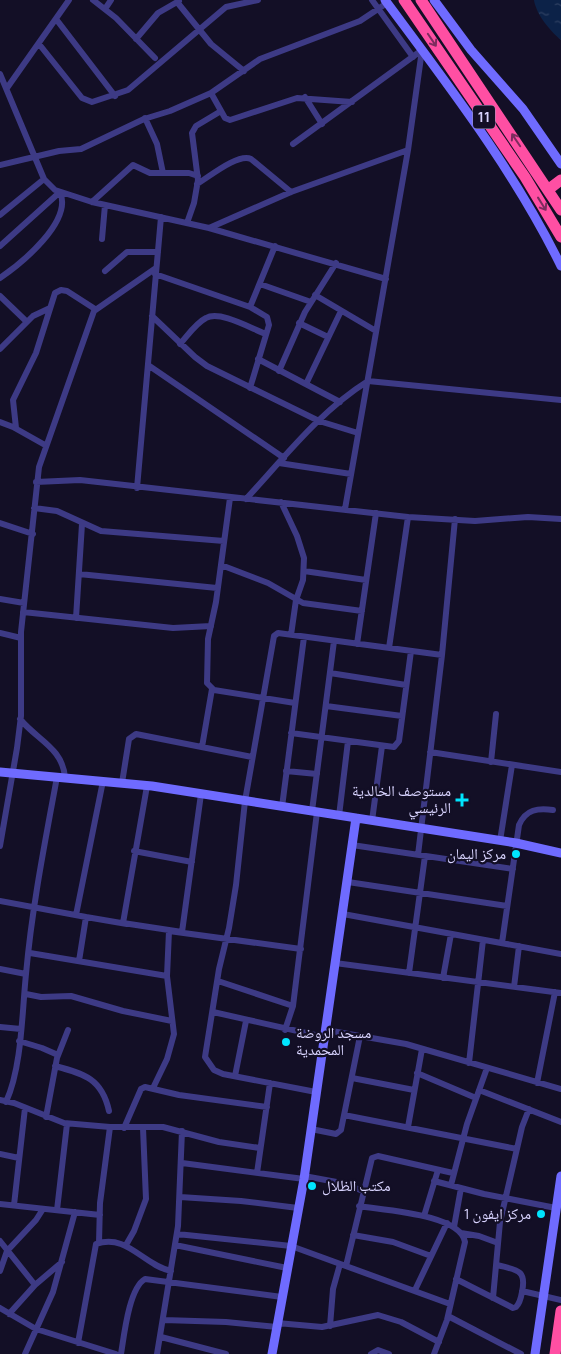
<svg xmlns="http://www.w3.org/2000/svg" width="561" height="1354" viewBox="0 0 561 1354" font-family="Manrope,'Noto Naskh Arabic',sans-serif">
  <defs>
    <pattern id="water-ripples" width="26" height="14" patternUnits="userSpaceOnUse" patternTransform="scale(1.25)"><rect width="26" height="14" fill="#0c2248"/><path d="M2 4q2-2 4 0t4 0M15 11q2-2 4 0t4 0" fill="none" stroke="#2f4163"/></pattern>
  </defs>
  <rect width="100%" height="100%" fill="#130f26"/>
  <path fill="url(#water-ripples)" d="M534,0h27v40c-11,-9 -25,-26 -27,-40z"/>
  <g fill="none" stroke-linecap="round" stroke-linejoin="round">
    <path stroke="#3d3a85" stroke-width="6" d="M93,0l23,18 39,40
      M372,0l41,57
      M177,2l34,42 33,27
      M105,9l6,-9
      M56,19l59,77
      M136,39l22,-26 21,-12
      M39,44l43,54 10,4 36,-12 98,-83 32,-7
      M0,74l44,105 11,11 37,12 117,26 177,51
      M7,88l62,-88
      M211,93l14,25 5,2 67,-22 55,4
      M305,97l17,27
      M145,118l12,26 6,29
      M293,144l129,-94
      M0,165l59,-14 22,-2 63,-30 26,-8 41,-18 49,-34 100,-38 27,-18
      M197,184c12,-7 41,-31 54,-25l40,33
      M92,202l41,-37 17,8h39l9,3
      M0,215l44,-36
      M187,223l7,-20 4,-23 -6,-47 4,-7 25,-15
      M209,228l82,-36 117,-42
      M102,239l3,-34
      M0,246l60,-54c13,29 -38,71 -60,86
      M105,271l22,-19h31
      M155,274l95,33 17,10 2,8 -19,63
      M260,284l51,18
      M315,295l61,36
      M0,296l27,26
      M250,307l25,-61
      M152,316l43,41 12,9 112,55 39,12
      M299,323l29,14
      M180,344c8,-9 16,-21 26,-26 14,-8 46,11 60,16
      M0,349l33,-33 17,-8
      M258,359l82,43
      M148,365l136,93
      M279,371l26,-59 31,-49
      M306,384l35,-73
      M0,422l13,5 32,18
      M16,428l-3,-28 23,-47 19,-60 6,-3 6,1 28,18
      M279,463l72,11
      M36,482l44,-2 328,37 67,4 53,-4 33,2
      M137,488l24,-271
      M230,498l-14,104 -8,37 -1,44 7,7 81,13
      M246,499c38,-41 74,-88 122,-118l193,19
      M281,502l16,34 7,22 -1,22 -7,20 -5,35
      M34,508l23,3 44,20 123,10
      M345,509l63,-359 14,-100
      M0,523l33,11
      M221,565l47,18 35,20 59,8
      M304,571l62,9
      M79,574l138,14
      M0,599l24,4
      M23,612l150,16 38,-2
      M76,618l6,-94
      M0,633l21,5
      M357,644l19,-131
      M389,648l19,-131
      M330,673l76,12
      M326,706l76,10
      M20,719c17,21 43,29 45,59
      M291,733l103,14 5,-6 12,-90
      M202,747l10,-58
      M430,752l131,20
      M491,762l5,-48
      M286,771l31,3
      M122,783l7,-44 7,-5 116,23
      M147,786l-24,137 59,9 19,-138
      M282,807l22,-170
      M312,811l22,-170
      M339,816l9,-75
      M372,821l10,-75
      M500,841l12,-76
      M352,845l161,24
      M0,846l17,-98 4,-32v-84l18,-165 55,-156 62,-43
      M134,851l58,11
      M418,855l24,-200 13,-136
      M348,882l159,24
      M0,901l86,16 -7,44
      M343,914l218,40
      M76,915l27,-134
      M86,917l41,7
      M502,943l17,-118c7,-16 19,-17 34,-15
      M30,953l137,23 7,58 -7,25 -14,29
      M335,963l226,30
      M0,969l26,5
      M409,973l16,-117
      M167,976l2,-45 132,18
      M443,978l8,-44
      M218,981l75,25
      M514,987l5,-41
      M26,994l15,3 30,-1 52,15 49,10
      M213,1012l111,25
      M0,1027l21,2
      M285,1030l8,-24 24,-194
      M326,1030l80,14 155,45
      M19,1041l23,7 16,7
      M469,1063l14,-123
      M55,1066c30,8 47,13 54,45
      M417,1073l59,25
      M235,1076l11,-55
      M352,1078l62,12
      M537,1083l18,-91
      M479,1090l82,32
      M316,1092l-93,-18 -9,-4 -9,-13 14,-88 10,-41 7,-43 9,-84 29,-165 4,-3 164,22
      M0,1100l14,3 50,20 46,4h53l56,15 41,6
      M6,1102c16,-35 16,-90 20,-128 6,-67 19,-132 31,-197
      M344,1115l173,34
      M46,1117l11,-59 11,-28
      M408,1127l14,-78
      M124,1128l17,-39 4,-2 34,8 88,12
      M311,1129l25,5 5,-4 19,-94
      M0,1154l19,4
      M182,1163l122,16
      M257,1173l13,-90
      M304,1176l38,7 21,8
      M434,1181l50,13 72,14
      M451,1185l16,-61 20,-56
      M180,1197l61,4 57,7
      M0,1204l100,11
      M14,1205l11,-97
      M359,1206c23,4 102,8 106,36l-18,78 -13,34
      M57,1210l10,-86
      M424,1216l14,-46
      M454,1227l7,-39
      M461,1233l18,3 19,7
      M177,1234l114,12 159,58
      M353,1235l40,7 38,14
      M0,1241l35,44
      M99,1243l1,-40 10,-76
      M126,1245l8,-14 12,-32 -3,-71
      M175,1245l112,23
      M346,1266l26,-108 6,-2 75,17
      M0,1271l7,-20 29,-31 7,-11
      M456,1279l57,29 3,-1c4,-4 5,-9 6,-15 5,-23 -6,-22 -25,-27
      M415,1290l32,-67
      M522,1291l39,9
      M493,1298l7,-76 22,-95 7,-18
      M0,1308l36,21 80,25
      M9,1314l26,-29 27,-23
      M448,1316l73,38
      M164,1320l62,2 51,5
      M277,1323l45,4 56,-12 23,7 38,20
      M330,1326l3,-37 7,-25
      M161,1337l65,17
      M78,1343l18,-99c31,-11 47,21 75,27
      M25,1354l28,-62 22,-80
      M121,1354c3,-18 8,-66 24,-75l137,18
      M157,1354l21,-128 4,-95
      M371,1354l7,-4 11,4"/>
    <path stroke="#6f6bff" stroke-width="9" d="M385,0c63,85 129,170 176,266
      M434,0l37,50 52,59 38,55
      M0,772l152,14 364,57 45,10
      M272,1354l32,-175 52,-361
      M535,1354l26,-178"/>
    <path stroke="#ff4fa3" stroke-width="11" d="M404,0l121,177 36,60
      M421,0l140,210
      M549,189l12,-9
      M555,1354l6,-43"/>
  </g>
  <defs><path id="oneway-shaft" d="M-6 0H5M1.5-3L5.5 0L1.5 3" fill="none" stroke-width="1.6" stroke-linecap="round" stroke-linejoin="round" transform="scale(1.25)"/></defs>
  <g stroke="#7d2c5e">
    <use href="#oneway-shaft" transform="translate(432 40) rotate(56)"/>
    <use href="#oneway-shaft" transform="translate(516 140) rotate(-124)"/>
    <use href="#oneway-shaft" transform="translate(542 204) rotate(58)"/>
  </g>
  <g fill="#00e5ff" stroke="#130f26" stroke-width="2">
    <path d="M459.5 792.5h5v5h5v5h-5v5h-5v-5h-5v-5h5z"/>
    <circle cx="516" cy="854" r="5"/>
    <circle cx="286" cy="1042" r="5"/>
    <circle cx="312" cy="1186" r="5"/>
    <circle cx="541" cy="1214" r="5"/>
  </g>
  <g text-anchor="middle" stroke-width="4.5" stroke-linejoin="round" paint-order="stroke">
    <rect fill="#130f26" stroke="#9e99be" stroke-width="1" x="473" y="105.5" width="22" height="23" rx="4"/>
    <g font-size="14" font-weight="bold" fill="#d9d4ff">
      <text x="484" y="122">11</text>
    </g>
    <g font-size="15" fill="#d9d4ff" stroke="#130f26" text-anchor="end">
      <text x="451" y="796">مستوصف الخالدية<tspan x="451" dy="17">الرئيسي</tspan></text>
      <text x="506" y="859">مركز اليمان</text>
      <text x="296" y="1038" text-anchor="start">مسجد الروضة<tspan x="296" dy="17">المحمدية</tspan></text>
      <text x="322" y="1191" text-anchor="start">مكتب الظلال</text>
      <text x="531" y="1219">مركز ايفون 1</text>
    </g>
  </g>
</svg>
